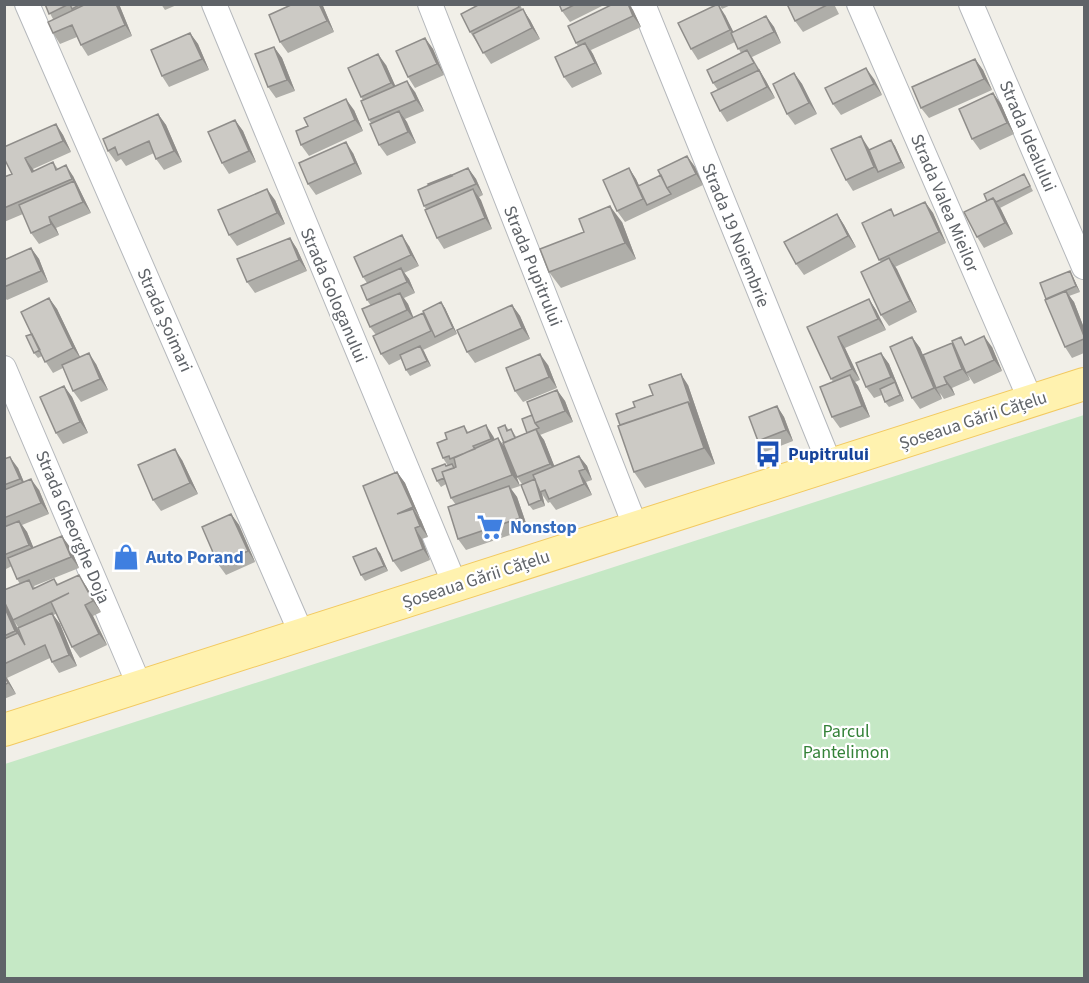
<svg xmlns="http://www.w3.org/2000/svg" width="1089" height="983" viewBox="0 0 1089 983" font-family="'Source Sans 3',sans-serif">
  <rect width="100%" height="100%" fill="#f1efe8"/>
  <path fill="#c5e8c5" d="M1084,415v563h-1079v-214z"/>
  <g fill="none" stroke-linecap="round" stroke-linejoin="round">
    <g stroke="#b5b8bc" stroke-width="26">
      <path id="minor" d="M27,4l275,631
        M214,4l241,581
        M430,4l206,524
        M643,4l187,461
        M859,4l172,397
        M971,4l113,263
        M4,368l136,319"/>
    </g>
    <g stroke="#f2c960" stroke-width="34">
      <path id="major" d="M4,730l1080,-346"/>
    </g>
    <use href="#minor" stroke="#fff" stroke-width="24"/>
    <use href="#major" stroke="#fff2af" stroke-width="32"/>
  </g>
  <path fill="#afaea9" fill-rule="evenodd" d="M45,4h74l13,32 -44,20 -7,-11 -4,-8 -17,7 -7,-11v-14z
    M161,4h18l-14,6z
    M520,4l2,5 8,11 10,19 -49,25 -21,-32z
    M559,4h47l-36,18 -8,-11z
    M613,4h16l4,6 8,17 -50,23 11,24 -30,14 -8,-11 14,-31 -2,-3z
    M719,4h14l-11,5z
    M787,4h47l5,10 -36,18 -8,-11z
    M323,6l11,26 -46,21 -8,-11z
    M725,15l8,17 33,-16 8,11 7,16 -29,14 14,24 9,17 -48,24 -7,-11 -2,-21 -5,-7 28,-30 -6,-11 -37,18 -7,-11z
    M190,33l8,11 11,26 -40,17 -7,-11z
    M425,38l8,11 11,26 -29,13 -7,-11z
    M274,47l8,11 13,33 -19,7 -8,-11z
    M975,59l8,11 9,20 -63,28 -8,-10z
    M386,65l9,21 20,6 9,19 -19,8 11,24 -29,13 -8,-11 -8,-22 -2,-3 -6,-20 -2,-3z
    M794,73l8,11 15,30 -22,11 -8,-11z
    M874,79l8,16 -41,20 -8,-11z
    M993,93l8,11 13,30 -34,16 -8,-11z
    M354,110l9,21 -54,25 -8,-11z
    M158,114l8,11 16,37 -18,8 -8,-11 -2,-6 -28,13 -5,-7 -5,3 -8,-11z
    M235,120l8,11 13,31 -27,12 -7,-11z
    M56,124l7,11 8,17 -38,17 1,2 19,-9 5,7 15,7 18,37 -35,15 3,7 -20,9 -8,-11 -8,-19 -19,8v-46l1,1 7,-3z
    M891,140l4,6 10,22 -52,23 -7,-11 22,-33 2,3z
    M353,153l9,21 -46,21 -8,-11z
    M687,156l8,11 8,18 -78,37 -8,-11 12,-43 7,11 3,7 22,-11z
    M468,168l8,11 7,16 -4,2 13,32 -48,20 -7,-11 -11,-29 -2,-3 5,-21z
    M1024,174l9,17 -33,17 13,26 -29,14 -7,-11 10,-36z
    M275,200l10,24 -48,22 -8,-11z
    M925,202l8,11 13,30 -51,24 22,45 -28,14 -8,-11v-53l-2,-2 17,-44z
    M837,214l7,11 12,22 -52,28 -8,-11z
    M622,222l14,37 -75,29 -12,-16z
    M290,238l7,11 10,22 -52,22 -8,-11z
    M409,246l10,20 -15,7 5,6 6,14 -11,5 4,6 5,14 10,-5 4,5 14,-16 4,6 12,26 -34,16 8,16 -21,10 -4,-6 -5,-11 -12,6 -8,-11 -5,-19 -6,-8 1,-21 -4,-6v-17l-4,-6z
    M31,248l8,11 9,23 -41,18 -3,-3v-37z
    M1073,277l7,15 -11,4 5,6 10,26v25l-12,5 -7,-11 -20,-47z
    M49,298l8,11 23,48 16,7 12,26 -27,12 -8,-11 -10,-23 -10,5 -11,-17 -4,2 -4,-5 -2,-19z
    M869,299l7,11 10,20 -41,18 15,32 -5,2 3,4 12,31 -30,11 -8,-11 1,-35 -26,-55z
    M512,305l8,11 10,23 -55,24 -8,-11z
    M912,337l8,11 4,10 42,-14 26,3 10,24 -28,13 -6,-9 2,5 -18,8 3,7 -11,4 -4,-6 2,6 -22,10 -8,-11z
    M881,353l8,11 15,37 -15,6 -4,-5 -3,-7 -8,3 -8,-11z
    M548,365l9,23 -34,14 -8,-11z
    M688,385l27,79 -70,24 -11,-16 -14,-47 15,-18z
    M64,386l8,11 16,36 -25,11 -7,-11z
    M557,390l8,11 8,21 -33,13 4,5 10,26 25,-10 8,10 5,14 -6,2 6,13 -36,15 -6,-8 -2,1 -6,-9 3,12 -12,4 -4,-5 -7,-21 -5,-7 -7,-17 10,26 -9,3 6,8 11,32 -62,21 -8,-11 -2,-34 -5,-7 -5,-14 -5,3 -4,-6 8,-17 2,2h1l-5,-8 4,-19 17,-13 4,6 25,4 2,4 3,-2 7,10v-23l4,5 2,-1 6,9 10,-5 5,-18z
    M777,406l7,11 9,24 -28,11 -7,-11z
    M4,459l14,9 6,14 15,8 10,24 -27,11 5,7 6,15h37l9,21 -45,18 1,2 19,-9 4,5 28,2 15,26 -8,4 14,29 -27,13 -8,-11 -16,-33 -3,1 7,9 17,42 -18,7 -7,-11 -2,-4 -43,20 9,16 -12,5v-98l16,-17 -3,-5 -5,-13 -8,4zM15,622l3,5 5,13 -2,-4z
    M182,460l16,34 -37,17 -8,-11z
    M397,472l8,11 23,54 -6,2 8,21 -29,12 -8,-11z
    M231,514l8,11 16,37 -29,13 -8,-11z
    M380,553l8,18 -23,10 -4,-6z"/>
  <path fill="#8f8d8a" d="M116,4h3l13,32 -7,-11z
    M319,4h3l1,2 11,26 -7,-11z
    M628,4h1l4,6 8,17 -8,-11z
    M718,4l7,11 13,26 -8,-11z
    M523,9l7,11 10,19 -8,-11z
    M766,16l8,11 7,16 -7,-11z
    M190,33l8,11 11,26 -7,-11z
    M425,38l8,11 11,26 -7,-11z
    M585,43l8,11 9,20 -7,-11z
    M274,47l8,11 13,33 -8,-11z
    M747,50l19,31 9,17 -8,-11z
    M378,54l8,11 13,29 -8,-11z
    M975,59l8,11 9,20 -8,-11z
    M866,68l8,11 8,16 -8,-11z
    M794,73l8,11 15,30 -8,-11z
    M407,81l8,11 9,19 -8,-11z
    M993,93l8,11 13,30 -7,-11z
    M346,99l8,11 9,21 -8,-11z
    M399,111l8,11 9,21 -8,-11z
    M158,114l8,11 16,37 -8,-11z
    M235,120l8,11 13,31 -7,-11z
    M56,124l7,11 8,17 -8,-11z
    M861,136l7,11 11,25h-1l-4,-5z
    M891,140l4,6 10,22 -4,-6z
    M346,142l7,11 9,21 -7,-11z
    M687,156l8,11 8,18 -7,-11z
    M25,158l8,11 7,14 -8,-11z
    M66,165l7,11 18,37 -8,-11z
    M468,168l8,11 7,16 -7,-11z
    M629,168l7,11 12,25 -1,1 -4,-6z
    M267,189l8,11 10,24 -8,-11z
    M473,189l8,11 11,29 -7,-11z
    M993,198l8,11 12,25 -8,-11z
    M925,202l8,11 13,30 -7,-11z
    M610,206l12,16 14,37 -11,-16z
    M837,214l7,11 12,22 -8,-11z
    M49,217l7,11 3,7 -8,-11z
    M402,235l7,11 10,20 -8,-11z
    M290,238l7,11 10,22 -8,-11z
    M31,248l8,11 9,23 -7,-11z
    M889,258l8,11 20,43 -7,-11z
    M401,268l8,11 6,14 -8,-11z
    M1070,271l3,6 7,15 -4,-6z
    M1066,291l8,11 10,26v8z
    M400,293l8,11 7,17 -8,-11z
    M49,298l8,11 24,50 -8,-11z
    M869,299l7,11 10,20 -8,-11z
    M441,302l4,6 12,26 -4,-6z
    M512,305l8,11 10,23 -8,-11z
    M984,336l8,11 10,24 -8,-11z
    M838,337l7,11 15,32 -8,-11z
    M912,337l8,11 17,40h-1l6,11 -8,-11z
    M952,343l7,11 7,19 4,7 -8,-11z
    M420,346l4,5 7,15 -4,-5z
    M89,353l7,11 12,26 -8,-11z
    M881,353l8,11 15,37 -4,-6 -5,-13 -4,-5z
    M540,354l8,11 9,23 -8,-11z
    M681,374l7,11 27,79 -11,-16 -16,-46z
    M850,375l8,11 12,31 -8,-11z
    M944,377l8,11 3,7 -8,-11z
    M64,386l8,11 16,36 -8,-11z
    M557,390l8,11 8,21 -8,-11z
    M777,406l7,11 9,24 -7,-11z
    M486,425l7,11 6,14 -8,-11z
    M536,429l8,11 14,35 -8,-11z
    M498,438l8,11 14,37 -8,-11z
    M175,449l7,11 16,34 -8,-11z
    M579,456l8,10 5,14 -7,-11z
    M10,457l8,11 9,22 -7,-11z
    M579,471l7,11 6,13 -8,-11z
    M397,472l8,11 15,35 -7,-11z
    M31,479l8,11 10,24 -8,-11z
    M535,479l7,15 3,12 -4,-6z
    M509,486l8,11 11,32 -8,-11z
    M413,509l8,11 7,17 -8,-11z
    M231,514l8,11 16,37 -7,-11z
    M19,521l8,11 10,24 -8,-11z
    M415,528l7,11 8,21 -7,-11z
    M62,536l8,11 9,21 -8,-11z
    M376,548l4,5 8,18 -4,-5z
    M79,575l7,11 15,26 -8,-11z
    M4,601l17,35 5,8 -3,-2 -8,-11 -11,-25z
    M85,605l8,11 14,29 -8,-11z
    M52,613l8,11 17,42 -8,-11z
    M4,674l3,4 9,16 -8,-11 -4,-7z"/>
  <path fill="#cccac5" stroke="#8f8d8a" stroke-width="1.5" d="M45,4h24l-20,10z
    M70,4h11l-9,5z
    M86,4h30l9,21 -44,20 -9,-20 -19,8 -5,-11z
    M293,4h26l8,17 -47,21 -11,-27z
    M480,4h37l2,3 -49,25 -9,-18z
    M559,4h17l-14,7z
    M613,4h15l5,12 -57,27 -8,-17z
    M718,4l12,26 -39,19 -13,-26z
    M787,4h42l-34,17z
    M523,9l9,19 -49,25 -10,-19z
    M766,16l8,16 -36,17 -7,-16z
    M190,33l12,26 -40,17 -11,-26z
    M425,38l12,26 -29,13 -12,-26z
    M585,43l10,20 -31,14 -9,-20z
    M274,47l13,33 -19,7 -13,-33z
    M747,50l7,13 -41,20 -6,-13z
    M378,54l13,29 -30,14 -13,-29z
    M975,59l9,20 -63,29 -9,-21z
    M866,68l8,16 -41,20 -8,-16z
    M759,70l8,17 -47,24 -9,-18z
    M794,73l15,30 -22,11 -14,-30z
    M407,81l9,19 -47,20 -8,-19z
    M993,93l14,30 -35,16 -13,-30z
    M346,99l9,21 -54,25 -5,-14 12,-5 -4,-8z
    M399,111l9,21 -29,13 -9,-21z
    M158,114l16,37 -18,8 -7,-18 -31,14 -3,-8 -7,4 -5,-12z
    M235,120l14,31 -27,12 -14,-31z
    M56,124l7,17 -38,17 7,14 21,-10 3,8 10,-5 6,14 -68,29v-31l8,-3 -8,-16v-11z
    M861,136l13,31 -28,13 -15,-31z
    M891,140l10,22 -23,10 -9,-22z
    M346,142l9,21 -47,21 -9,-21z
    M687,156l9,18 -29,14 -9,-18z
    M468,168l8,16 -52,22 -6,-16z
    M629,168l14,31 -26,12 -14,-31z
    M1024,174l6,12 -34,16 -3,-4 -6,3 -3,-7z
    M451,175l1,1 -23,9 -1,-1z
    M661,175l6,13 4,6 -24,11 -9,-19z
    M74,181l9,21 -34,15 2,7 -20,9 -12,-28z
    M267,189l10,24 -48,22 -11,-25z
    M473,189l12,29 -48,20 -12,-28z
    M993,198l12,25 -28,14 -13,-25z
    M925,202l14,30 -60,28 -17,-37 29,-14 3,7z
    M610,206l15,37 -76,29 -9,-23 44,-17 -5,-13z
    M837,214l11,22 -52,28 -12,-22z
    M402,235l9,20 -48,22 -9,-20z
    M290,238l9,22 -52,22 -10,-23z
    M31,248l10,23 -37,16v-27z
    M889,258l21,43 -29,14 -20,-43z
    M401,268l6,14 -40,18 -6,-14z
    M1070,271l6,15 -30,13 -6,-16z
    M1066,291l18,45v3l-19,8 -20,-47z
    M400,293l7,17 -37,17 -8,-18z
    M49,298l24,50 -28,14 -24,-50z
    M869,299l9,20 -40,18 14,32 -21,10 -24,-52z
    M441,302l12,26 -18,9 -12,-26z
    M512,305l10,23 -55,24 -10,-22z
    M423,313l8,18 -50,23 -8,-18z
    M32,334l8,16 -6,3 -8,-17z
    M984,336l10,24 -28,13 -14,-32 9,-4 4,8z
    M912,337l22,51 -22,10 -22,-51z
    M952,343l10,26 -18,8 3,7 -11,4 -13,-33z
    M420,346l7,15 -21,9 -6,-15z
    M89,353l11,26 -27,12 -11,-26z
    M881,353l10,24 -25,10 -10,-24z
    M540,354l9,23 -34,14 -9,-23z
    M681,374l11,33 -4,-5 -68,23 -4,-11 19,-7 -2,-5 20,-7 -4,-10z
    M850,375l12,31 -30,11 -12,-30z
    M895,382l5,13 -15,7 -5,-13z
    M64,386l16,36 -24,11 -16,-36z
    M557,390l8,21 -30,12 -8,-21z
    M688,402l16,46 -70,24 -16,-46z
    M777,406l9,24 -28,11 -9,-24z
    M532,415l3,8 4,5 -12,5 -5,-14z
    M486,425l5,14 -18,7 2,3 -25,10 -1,-3 -6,2 -6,-15 10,-4 -2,-6 19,-7 3,7z
    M505,425l2,6 4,-2 4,9 -11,5 -6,-15z
    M536,429l14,35 -33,13 -14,-34z
    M498,438l14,37 -61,23 -9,-26 14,-5 -2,-9z
    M175,449l15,34 -37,17 -15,-35z
    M579,456l6,13 -6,2 5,13 -35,15 -4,-9 -5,2 -7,-17z
    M10,457l10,22 -16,6v-26z
    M445,464l1,2 6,-2 2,4 -12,4 2,6 -7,3 -5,-12z
    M397,472l16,35 -16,7 16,-5 7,17 -5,2 8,21 -30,12 -30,-75z
    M31,479l10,24 -37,15v-28z
    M535,479l6,21 -12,5 -8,-20z
    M509,486l11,32 -62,21 -10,-32z
    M231,514l17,37 -30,13 -16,-37z
    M19,521l10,24 -25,10v-28z
    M62,536l9,21 -54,22 -9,-21z
    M376,548l8,18 -23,9 -8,-18z
    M79,575l14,26 -8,4 14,29 -27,13 -21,-45 18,-9 -56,27 -9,-19v-11l25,-10 4,9 21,-10 3,6z
    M4,606l11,25 -11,5z
    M52,613l17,42 -17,7 -7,-17 -41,19v-25l14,-6 7,12 -7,-17z
    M4,676l4,7 -4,2z"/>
  <defs>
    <g id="bus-bare" transform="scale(2.07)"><path d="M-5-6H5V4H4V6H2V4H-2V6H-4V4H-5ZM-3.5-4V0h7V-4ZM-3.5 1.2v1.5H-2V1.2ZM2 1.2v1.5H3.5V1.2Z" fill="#1a4fb4" stroke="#fff" stroke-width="2.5" paint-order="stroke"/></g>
    <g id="supermarket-bare" transform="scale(2.07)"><path d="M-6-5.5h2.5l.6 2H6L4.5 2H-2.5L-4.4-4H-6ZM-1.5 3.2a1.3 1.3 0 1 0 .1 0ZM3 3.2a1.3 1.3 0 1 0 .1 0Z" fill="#3f7fe0" stroke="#fff" stroke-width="2.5" paint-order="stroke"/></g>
    <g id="shop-bare" transform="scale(2.07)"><path d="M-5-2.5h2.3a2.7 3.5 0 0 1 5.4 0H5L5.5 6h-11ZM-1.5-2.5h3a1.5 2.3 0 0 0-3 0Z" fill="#3f7fe0" stroke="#fff" stroke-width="2.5" paint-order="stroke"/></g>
  </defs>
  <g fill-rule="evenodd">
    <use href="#bus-bare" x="768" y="454"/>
    <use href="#supermarket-bare" x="490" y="527"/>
    <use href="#shop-bare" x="126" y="557"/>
  </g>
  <g text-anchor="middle" stroke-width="4.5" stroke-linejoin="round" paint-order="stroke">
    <g font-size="18" fill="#5f6368" stroke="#fff">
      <text transform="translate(1028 136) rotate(67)" y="6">Strada Idealului</text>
      <text transform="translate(945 203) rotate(67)" y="6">Strada Valea Mieilor</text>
      <text transform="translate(736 235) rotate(68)" y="6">Strada 19 Noiembrie</text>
      <text transform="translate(533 266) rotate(68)" y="6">Strada Pupitrului</text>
      <text transform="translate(334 295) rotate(67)" y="6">Strada Gologanului</text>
      <text transform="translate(165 320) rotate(66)" y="6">Strada Șoimari</text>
      <text transform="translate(973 420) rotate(-18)" y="6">Șoseaua Gării Cățelu</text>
      <text transform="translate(73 527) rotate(67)" y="6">Strada Gheorghe Doja</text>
      <text transform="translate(476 579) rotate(-18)" y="6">Șoseaua Gării Cățelu</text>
    </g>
    <g font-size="18" font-weight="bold" fill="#164399" stroke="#fff" text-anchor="start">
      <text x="788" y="460">Pupitrului</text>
    </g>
    <g font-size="18" font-weight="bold" fill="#366cbe" stroke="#fff" text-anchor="start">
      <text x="510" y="533">Nonstop</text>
      <text x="146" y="563">Auto Porand</text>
    </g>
    <g font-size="18" fill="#348238" stroke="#fff">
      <text x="846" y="737">Parcul<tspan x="846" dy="21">Pantelimon</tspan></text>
    </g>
  </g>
  <rect width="1089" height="983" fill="none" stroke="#5f6368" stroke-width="12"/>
</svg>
